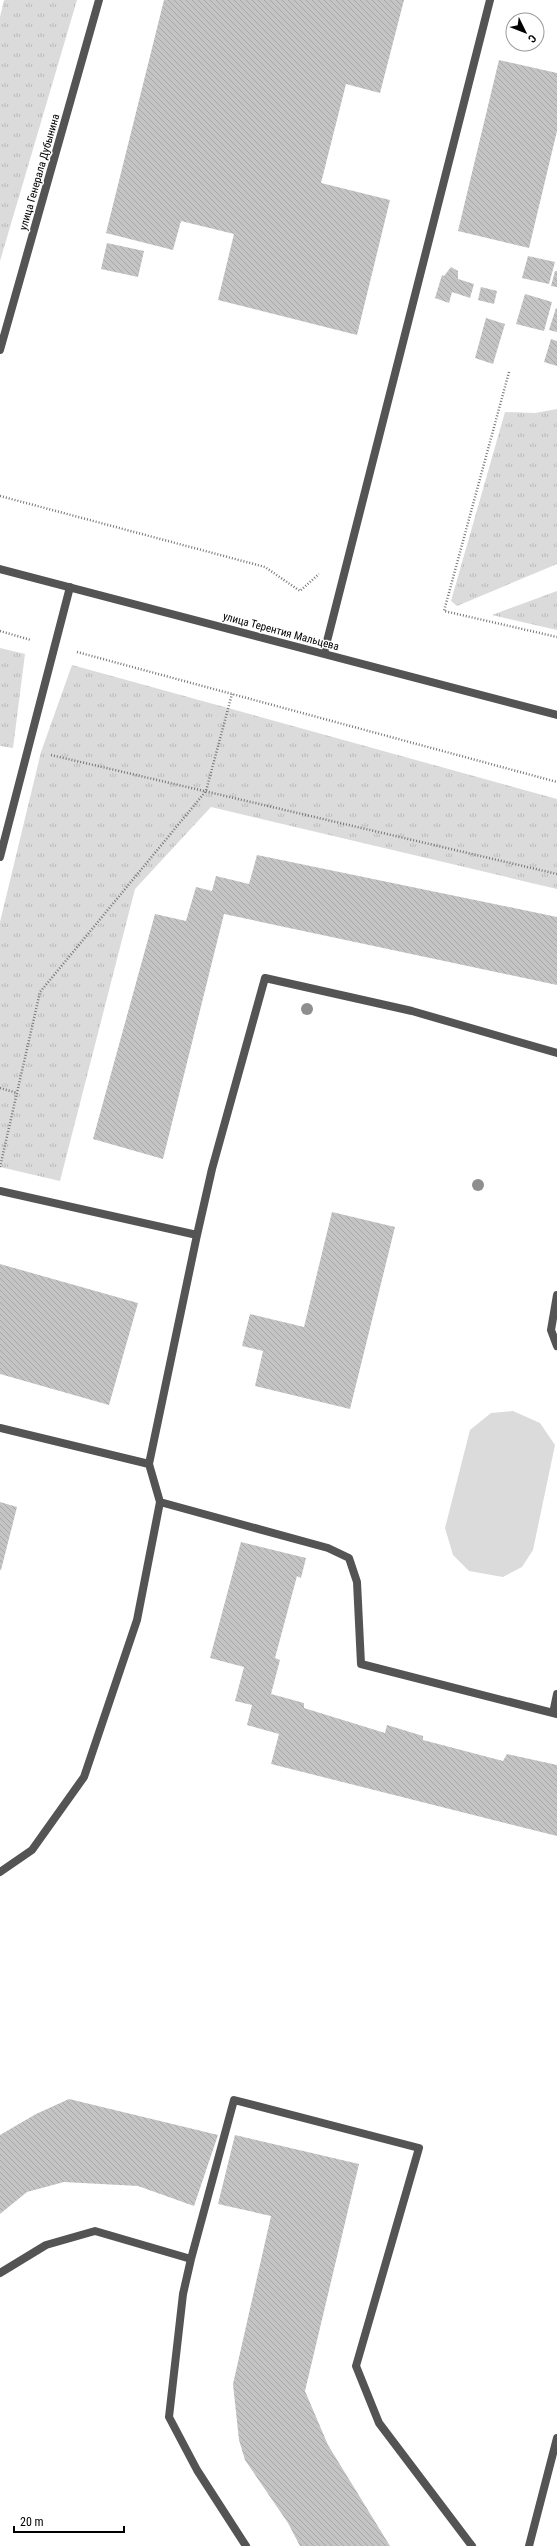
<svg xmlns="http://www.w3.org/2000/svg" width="557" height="2546" viewBox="0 0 557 2546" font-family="'Roboto Condensed',sans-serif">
  <defs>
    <pattern id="grass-tufts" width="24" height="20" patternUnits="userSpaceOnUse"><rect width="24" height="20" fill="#dbdbdb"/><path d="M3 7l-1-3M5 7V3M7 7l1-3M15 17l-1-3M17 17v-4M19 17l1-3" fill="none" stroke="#bababa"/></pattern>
    <pattern id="building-back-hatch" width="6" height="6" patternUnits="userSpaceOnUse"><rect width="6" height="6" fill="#c4c4c4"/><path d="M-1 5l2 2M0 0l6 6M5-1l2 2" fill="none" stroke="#a7a7a7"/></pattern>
  </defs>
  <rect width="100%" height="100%" fill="#fff"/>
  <path fill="url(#grass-tufts)" d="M4,0h73l-77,261v-244z
    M557,409v155l-100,42 -6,-5 54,-189 30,1z
    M557,591v39l-65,-15z
    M0,648l25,6 -12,94 -13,-2z
    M72,665l485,134v90l-346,-82 -76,82 -75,292 -60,-14v-245l41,-170z"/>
  <path fill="#dbdbdb" d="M513,1411l27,12 15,22 -22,105 -11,17 -19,10 -34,-6 -16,-16 -8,-27 25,-98 21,-17z"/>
  <path fill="url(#building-back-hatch)" d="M164,0h240l-24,93 -34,-9 -25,99 69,17 -33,135 -139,-35 16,-66 -53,-13 -8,29 -67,-17z
    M499,60l58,13v58l-28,117 -71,-17z
    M107,243l37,8 -6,26 -37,-8z
    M528,256l27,6 -6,22 -27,-6z
    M451,267l7,4v8l16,5 -4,14 -18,-6 -3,11 -14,-5 7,-23 2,1z
    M555,271h2v16l-6,-1z
    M481,287l16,4 -3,13 -16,-4z
    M525,294l27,8 -8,29 -28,-7z
    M556,308l1,1v23l-8,-2z
    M486,318l19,6 -12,40 -18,-6z
    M551,339l6,2v25l-13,-4z
    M257,855l300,62v68l-333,-71 -61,245 -70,-20 62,-225 31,7 10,-34 16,4 4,-15 33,8z
    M332,1212l63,15 -45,182 -95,-23 8,-35 -21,-5 8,-32 54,13z
    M0,1264l138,39 -29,102 -109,-31z
    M0,1502l17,5 -16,63h-1z
    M241,1542l65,16 -5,20 -4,-2 -22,82 5,2 -9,34 33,9v5l81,25 2,-8 36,11v4l80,21 4,-7 50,11v71l-286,-72 8,-30 -32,-9 5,-20 -17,-4 9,-34 -34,-9z
    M69,2099l149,36 -24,71 -56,-20 -74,-4 -37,10 -27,22v-79l36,-21z
    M235,2135l124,29 -54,227 23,54 62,101h-90l-12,-23 -43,-63 -6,-20 -6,-56 38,-168 -53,-12z"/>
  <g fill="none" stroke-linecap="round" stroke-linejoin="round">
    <path stroke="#767676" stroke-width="2.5" stroke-dasharray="1 2" stroke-linecap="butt" d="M509,372l-65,239 113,26
      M0,496l265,71 35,24 19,-17
      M0,631l31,9
      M77,652l480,130
      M51,755l506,119
      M0,1088l17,5
      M0,1167l40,-175 166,-201 26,-97"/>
    <path stroke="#545454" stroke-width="8" d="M324,653l166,-653
      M0,857l70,-270
      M0,1191l197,44 -48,229 11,38 168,46 21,10 8,24 4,82 196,50
      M197,1235l15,-66 53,-191 147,33 145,42
      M557,1295l-6,35 6,16
      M0,1428l149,36
      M553,1713l4,-19
      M0,1872l32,-22 52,-73 53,-157 23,-118
      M191,2259l43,-159 185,48 -63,218 23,57 93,123
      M0,2273l46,-28 49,-14 96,28 -8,35 -14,123 28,53 49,76
      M529,2546l28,-108"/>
    <path stroke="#545454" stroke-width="8" d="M0,350l99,-350"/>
    <path stroke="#545454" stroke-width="8" d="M0,569l557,146"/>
  </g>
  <g fill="#8e8e8e">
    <circle cx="307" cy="1009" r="6"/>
    <circle cx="478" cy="1185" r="6"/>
  </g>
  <g text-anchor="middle" stroke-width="3" stroke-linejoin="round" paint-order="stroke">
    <g font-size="11" fill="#000" stroke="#fff">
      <text transform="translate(39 172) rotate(-74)" y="4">улица Генерала Дубынина</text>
      <text transform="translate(281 631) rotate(15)" y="4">улица Терентия Мальцева</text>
    </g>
  </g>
  <g transform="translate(525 32) rotate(133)"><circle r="19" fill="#ffffff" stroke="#999999"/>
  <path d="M0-3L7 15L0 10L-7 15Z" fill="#000000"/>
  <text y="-6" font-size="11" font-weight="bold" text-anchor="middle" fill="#000000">С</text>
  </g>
  <path d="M14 2526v6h110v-6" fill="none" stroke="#000000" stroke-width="2"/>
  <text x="20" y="2526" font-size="12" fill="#000000" stroke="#ffffff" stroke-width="3" paint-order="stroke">20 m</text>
</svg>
